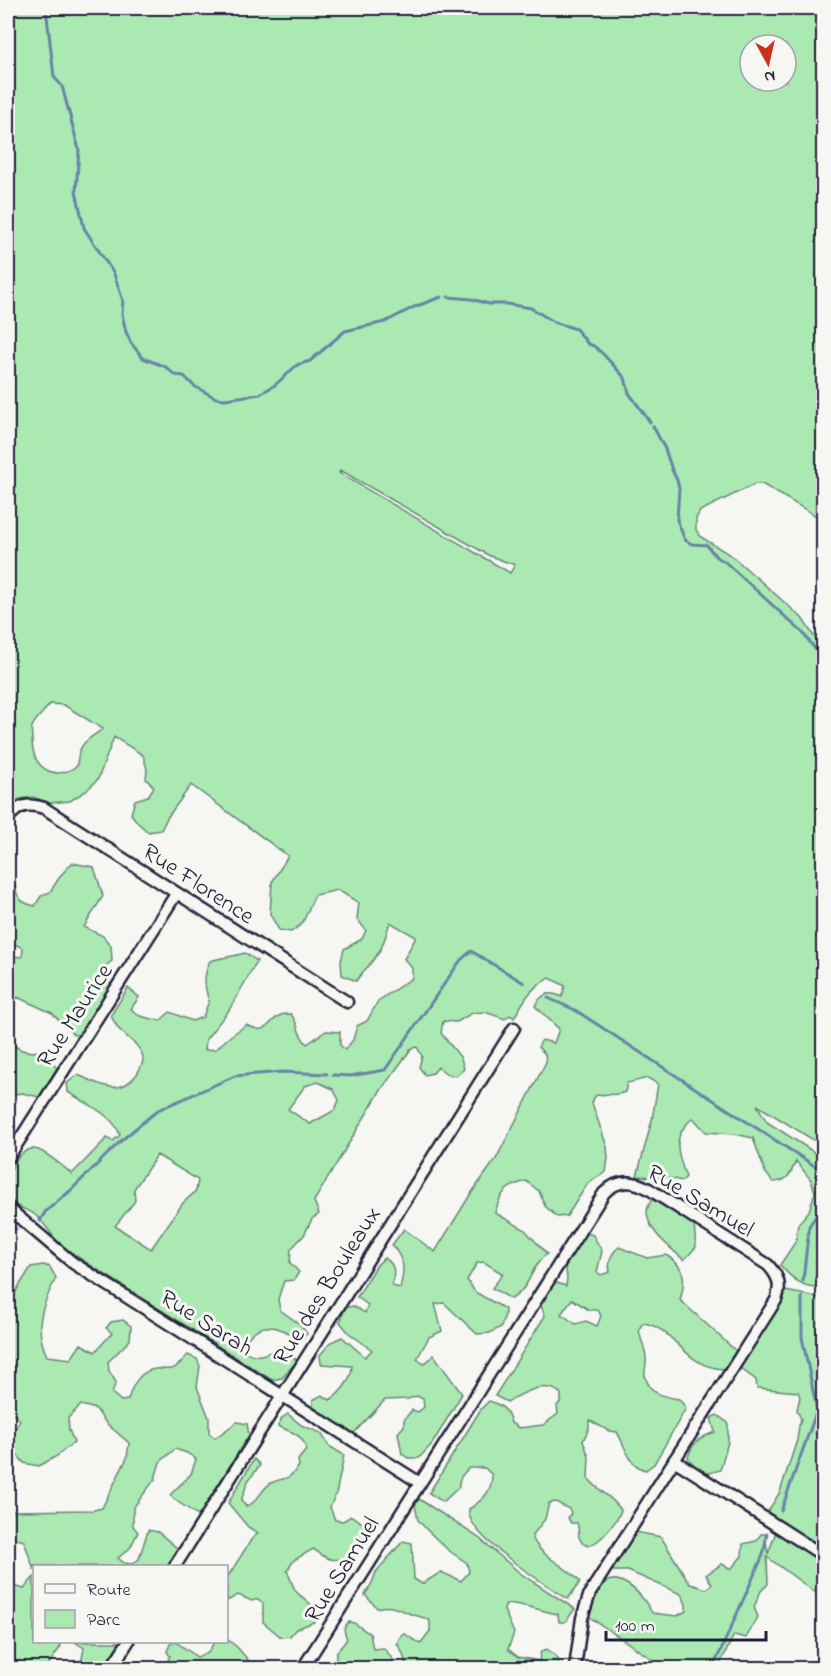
<svg xmlns="http://www.w3.org/2000/svg" width="831" height="1676" viewBox="0 0 831 1676" font-family="'Indie Flower',sans-serif">
  <rect width="100%" height="100%" fill="#f6f6f2"/>
  <filter id="ink" filterUnits="userSpaceOnUse"><feTurbulence type="fractalNoise" baseFrequency=".0167" numOctaves="2"/><feDisplacementMap in="SourceGraphic" scale="12" xChannelSelector="R" yChannelSelector="G"/><feConvolveMatrix kernelMatrix="1 2 1 2 8 2 1 2 1" color-interpolation-filters="sRGB"/></filter>
  <g filter="url(#ink)">
    <path fill="#aaeab2" stroke="#668676" stroke-width="1.5" fill-rule="evenodd" d="M8,8h815v512l-61,-36h-7l-55,27 -4,8v11l5,7 31,19 70,62 21,32v496l-66,-41 10,17 56,36v127c-16,7 -33,-8 -43,-20l16,-24 2,-17 11,-13 6,-19 -4,-12 -15,-19c-5,12 -8,21 -23,21l-8,-10 -12,-34 -18,-4 -29,-2 -13,-14c-22,18 -16,35 -7,59l-4,4 -13,-3 -32,-2 15,-56 6,-36 -10,-6 -21,5 -2,9c-11,5 -19,0 -30,4l-3,7 15,44 1,11 -2,14 -18,11 -21,33 -10,1 -12,-11 -6,-15 -13,-10c-21,6 -26,12 -31,32l29,16 23,25c-17,12 -15,33 -36,45l-19,-11 11,-14 -19,-12 -7,1 -10,17 8,12 30,17v6l-4,12 -11,6 -13,1 -33,-31 -9,1 7,27 -13,6 -12,22 7,5 10,-9 28,39 -30,50 -13,14h-11l-6,-4 -4,-21 6,-7v-6l8,-10 6,2 6,-5 -1,-8 -6,-3 -9,3 -23,1 -32,34 -40,-27v-7l9,-5 8,5c11,-7 22,-21 22,-34l-31,-2 -1,-9 11,-13 11,-5 23,20 7,-7 -23,-17 -9,-11 5,-14 8,-2 12,7 3,-8 -11,-8 20,-32 7,-7c13,7 10,16 8,28l8,2c5,-20 5,-27 -8,-43l12,-16 31,23 35,-57 26,-36 50,-97 -1,-8 -7,-7 4,-7 12,3 5,-14 -24,-23c7,-13 14,-15 27,-9l3,-11 -15,-8c-18,7 -27,24 -36,40l-4,-3 -5,4 -20,-7 -13,1 -15,9 -14,-1 -2,12 20,25 3,11 -8,7 -9,-2 -9,-7 -5,6 -8,2 -6,-8 3,-11 -5,-9 -6,2 -32,44 -65,108 5,13 -7,5 -8,16 -13,14 -1,14 9,9 -5,8 -10,1 -6,18 2,11 21,15 6,9 -4,4c-11,-1 -13,-6 -23,-9 -18,-7 -33,3 -37,21 13,10 24,4 37,-3l7,3 10,11 -15,17 -10,2 -188,-119c-8,-6 -19,-11 -26,-19 -8,-9 -14,-20 -24,-28 -10,-6 -20,-6 -25,-19 -7,-14 8,-47 25,-46 8,0 31,19 38,25l35,-36 6,3 7,-6c-6,-20 -35,-32 -52,-43l-1,-9 11,-8c22,9 41,23 59,-1 3,-5 7,-11 6,-17 -3,-13 -18,-20 -25,-29 -3,-4 -5,-9 -7,-13l17,-27 11,9 -8,12 9,7 20,5 10,-9 22,9 11,-4 6,-16c-5,-15 -6,-25 1,-40 12,-4 23,-4 35,-8l12,8 -28,49 -23,29 -1,11 11,-1 12,-11 18,-13c24,11 19,-2 35,-10 3,-1 7,-1 10,-1 9,12 5,19 16,30l19,-13 14,1v13l5,5 8,-10 4,-14 10,-5 11,-20 34,-23v-10l-8,-9 12,-22 -26,-15c-3,9 -5,19 -10,28 -6,12 -17,20 -24,31l-14,-6 -1,-14 3,-12 18,-10 4,-9 -9,-11 2,-16 -21,-13 -23,5 -13,29 -11,8 -12,-2 -9,-16 2,-32 16,-26 -97,-71 -24,33 -6,12 -13,2 -10,-9 -7,-9 4,-14 13,-4 6,-9 -8,-8 1,-10 -4,-14 -29,-18 -16,42 -12,12 -16,10 -20,2 -17,-6 -14,2 -11,10zM750,45h36v36h-36zM340,470l150,86 25,9 -5,8 -171,-100zM50,704l14,1 39,24c-18,12 -25,15 -26,37 -24,16 -44,2 -45,-25 0,-4 -1,-11 0,-14 3,-8 13,-16 18,-23zM318,1082l15,7 6,11 -4,10 -25,14 -22,-15 17,-23zM157,1155l41,25 -2,11 -13,12 -32,46 -36,-23 20,-25 -1,-12z
      M72,863l22,4 9,29 -19,31 19,9 8,10 1,15 -10,8 9,17 -32,49h-5l-22,-22 -35,-16c-3,6 -6,12 -8,19 -8,23 7,39 31,35l17,17 -18,29 -17,-4 -14,2v-132l6,-7 8,1 1,-9 -15,-7v-62l7,6c2,14 6,18 20,21l6,-10 9,-4 11,-17z
      M652,1199l42,26 2,22 -12,13c-13,-12 -37,-29 -37,-48 0,-5 3,-9 5,-13z
      M585,1232l8,3 9,16 -5,21 4,3 9,-3c-2,-10 0,-18 9,-25l28,11 19,-3c20,12 20,25 14,45l56,51 -12,18c-40,-1 -49,-42 -81,-46l-4,6c1,10 6,18 7,28 1,6 -2,13 -1,19 5,19 18,20 34,23l7,9 -32,56 -8,6c-17,-3 -21,-25 -29,-38l-8,-1 -20,-11v8l-6,13 6,16 -1,21c11,14 25,19 33,32 -3,11 -33,52 -42,27 -1,-4 0,-10 -2,-14h-6l-3,-5 3,-5 -2,-4 -13,-7 -7,1 -4,16 -13,17c7,21 34,29 48,46l-12,17c-21,-14 -104,-64 -99,-90 14,-9 23,-17 23,-34l-7,-7h-16c-6,6 -11,10 -10,19l-16,15 -14,-9 52,-84 8,-8c13,4 19,9 22,22l8,5 24,-3 15,-11 -1,-8 4,-5v-7c-15,-15 -38,-1 -54,8l-12,-6 50,-80 -5,-13 14,-21 12,4 1,-8 -2,-15zM572,1299l17,11h9l3,6 -4,10 -11,-5 -10,3 -15,-10z
      M43,1265l7,2 6,11c-14,27 -23,49 -9,78l24,3 10,-15 14,8 17,-19 -6,-5 5,-6 12,-2 8,6 -1,14 -22,22 1,9 7,11 -4,11 9,8 7,-1c4,-14 11,-29 27,-31 6,-1 13,2 19,-1 5,-2 9,-9 14,-13l9,4 3,7 -3,21 12,31v15l6,5 22,-16 10,2 2,11 -50,81 -24,-16 -5,-5 21,-21 5,-15 -9,-6 -12,-4 -15,13 -5,17 -22,29v18l5,6 -8,16 -12,10 6,5 8,1 7,-5 9,-29 10,2 20,17 -11,17h-133v4l-10,-29 -16,-5v-20l2,-5 84,-1 8,-2 25,-50 2,-15 -23,-20 -10,-14 -15,-4 -13,13 1,12 5,12 -17,14 -18,10 -15,-3 -9,-11 -7,4v-18l3,-1 9,-17 -12,-10v-106l23,-37z
      M785,1291l38,7v250l-56,-35 13,-21 17,-52 2,-14 2,-7 -4,-9 3,-13 -2,-5 -41,-4 -1,-8 -16,-12 43,-70z
      M288,1414l13,11 20,8 8,13 15,9 -8,39 -6,13 5,13 8,1 8,-5c12,5 14,10 16,22 -13,9 -18,25 -37,21 -5,-1 -12,-7 -17,-10l-19,11 -7,11c3,6 5,13 8,19 8,11 22,11 19,32l-18,7 -6,7 -9,1 -18,-15v-19l-5,-4 -6,2 -14,-6 -11,6v-23l24,-38 7,-7 -10,-6 -20,-24 26,-44 6,6 -12,16 -7,20 5,5c12,-3 15,-17 25,-23 16,-8 14,1 28,-17l-1,-6 8,-10c-2,-16 -16,-18 -28,-24l4,-8z
      M717,1415l11,8v19l-8,28 -14,4 -14,-11 -4,-6c5,-16 13,-20 27,-25l-4,-14z
      M419,1499l60,39 42,36 54,35 -10,13h-6l-1,-8c-14,-2 -40,-12 -52,-10l-2,6 10,23 -6,16 10,8 21,4 2,-10 6,-2 9,7 3,5 -4,7h-148l-4,-14 -6,-11 5,-9h3l15,10 10,-13v-10c-6,-5 -11,-4 -19,-7 -12,-5 -20,-10 -34,-6l-12,-13 7,-12 4,-11 27,-31 9,2 2,36 8,5 19,-12 20,9 8,-9 -2,-9 -19,-13 -21,-20 -9,-10 -3,-15z
      M635,1532l26,5 29,47 17,5 5,-5 -6,-9 16,-11 9,5 11,-13 1,-12 13,-3 5,-7h4l3,20 8,-22 47,30v36l-56,-41 1,27 -7,7 -7,16 4,10 -12,21 -12,-3 -16,33h-53l-77,-52c4,-8 4,-18 10,-26 17,-26 46,5 54,23l25,3 9,-5v-7l-5,-10 -53,-23h-18z
      M34,1577v65h26l1,4 -15,22h-38v-87l9,6 7,2z
      M349,1622l5,1 16,11 3,15 11,-1 15,20h-54l-10,-7 2,-9 10,-13c-3,-8 -5,-11 2,-17z
      M227,1639l10,8 18,21h-96l7,-4 4,-8 -3,-4 3,-8 6,-2 21,15 11,-4 6,-11h12z
      M75,1642h45l-17,26h-27l6,-9 2,-11z"/>
    <g fill="none" stroke-linecap="round" stroke-linejoin="round">
      <path stroke="#6783a8" stroke-width="3" d="M46,8l8,69 8,9 17,64 -3,41 8,37 30,46 9,27 -1,13 4,18 5,11 12,15 23,9 9,8 9,1 10,10 22,12 9,1 35,-5 15,-9 22,-20 13,-4 35,-30 40,-9 29,-15 27,-10
        M448,297l23,2 18,5h18l24,4 23,14 22,7 12,15 6,2 9,8 22,24 4,15 21,29
        M653,426l12,23 7,21 5,10 2,8 -2,32 8,20 7,4 15,1 9,12 8,4 79,72 21,28
        M548,998l27,12 249,162
        M333,1075l17,1 35,-6 75,-109 11,-10 53,32
        M8,1221l8,8
        M40,1221l5,-9 24,-20 54,-53 35,-29 77,-34 46,-4 46,2
        M803,1281l6,-55 7,-10 8,-18
        M781,1511l36,-101 -15,-73v-40
        M713,1668l50,-113 4,-21"/>
      <g stroke="#22223b" stroke-width="15">
        <path id="minor" d="M8,818c11,-13 19,-15 36,-10l303,194
          M8,1158l168,-264
          M8,1208l65,55 347,220
          M674,1460l150,96
          M175,1566l339,-538
          M111,1668l17,-26
          M303,1668l301,-475c14,-14 29,-13 45,-4l119,76c10,11 14,20 8,35l-186,293 -8,25 -7,50
          M822,1668l2,-3"/>
      </g>
      <use href="#minor" stroke="#f6f6f2" stroke-width="10"/>
    </g>
  </g>
  <g text-anchor="middle" stroke-width="6" stroke-linejoin="round" paint-order="stroke">
    <g font-size="24" fill="#22223b" stroke="#f6f6f2">
      <text transform="translate(199 883) rotate(33)" y="8">Rue Florence</text>
      <text transform="translate(74 1015) rotate(-57)" y="8">Rue Maurice</text>
      <text transform="translate(701 1200) rotate(31)" y="8">Rue Samuel</text>
      <text transform="translate(326 1285) rotate(-58)" y="8">Rue des Bouleaux</text>
      <text transform="translate(207 1322) rotate(32)" y="8">Rue Sarah</text>
      <text transform="translate(341 1569) rotate(-58)" y="8">Rue Samuel</text>
    </g>
  </g>
  <rect width="831" height="1676" fill="none" stroke="#f6f6f2" stroke-width="30"/>
  <rect x="15" y="15" width="801" height="1646" fill="none" stroke="#22223b" stroke-width="2" filter="url(#ink)"/>
  <rect x="33" y="1565" width="195" height="78" fill="#f6f6f2" stroke="#a1a1a9" stroke-width="1.5"/>
  <rect x="45" y="1584" width="30" height="9" fill="#f6f6f2" stroke="#a1a1a9" stroke-width="1.5"/>
  <text x="87" y="1595" font-size="18" fill="#22223b">Route</text>
  <rect x="45" y="1610" width="30" height="18" fill="#aaeab2" stroke="#a1a1a9" stroke-width="1.5"/>
  <text x="87" y="1625" font-size="18" fill="#22223b">Parc</text>
  <g transform="translate(768 63) rotate(172)"><circle r="28" fill="#f6f6f2" stroke="#a1a1a9" stroke-width="1.5"/>
  <path d="M0-4.5L10 22L0 15L-10 22Z" fill="#c8321e"/>
  <text y="-9" font-size="16" font-weight="bold" text-anchor="middle" fill="#22223b">N</text>
  </g>
  <path d="M606 1631v9h160v-9" fill="none" stroke="#22223b" stroke-width="3"/>
  <text x="615" y="1631" font-size="18" fill="#22223b" stroke="#f6f6f2" stroke-width="4.5" paint-order="stroke">100 m</text>
</svg>
